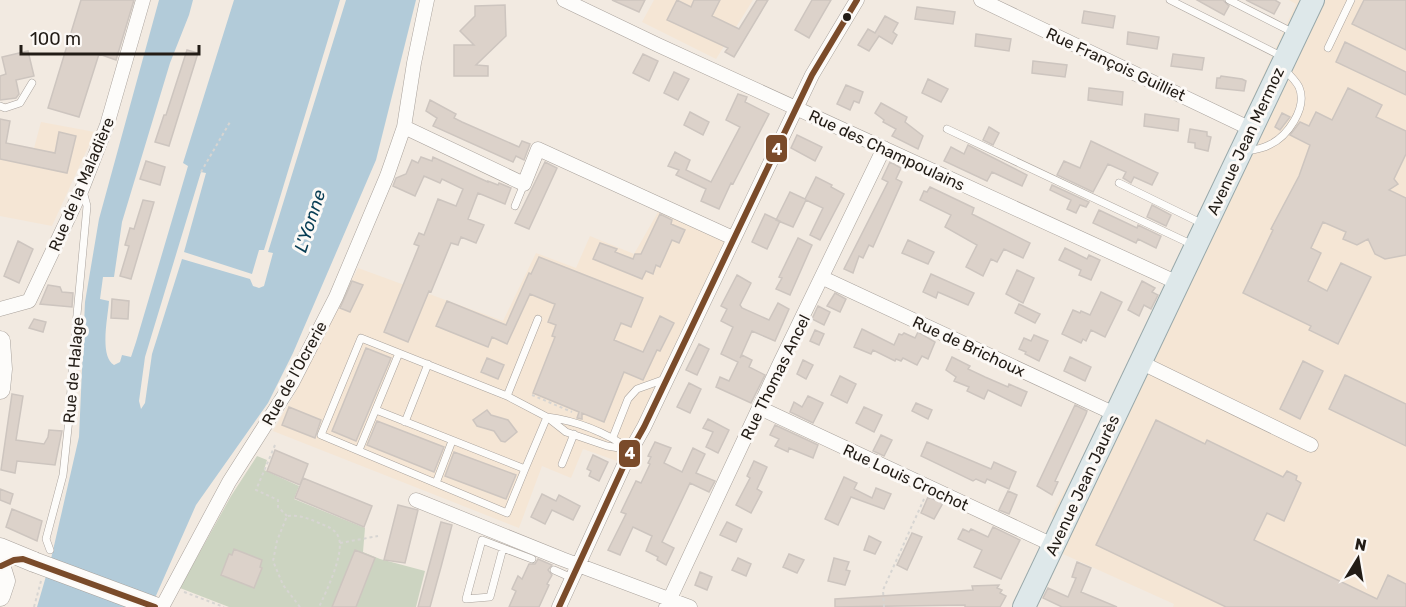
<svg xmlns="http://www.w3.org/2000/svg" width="1406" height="607" viewBox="0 0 1406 607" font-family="Rubik,sans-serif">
  <rect width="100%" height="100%" fill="#f2eae1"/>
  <path fill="#f5e6d5" d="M654,0h99l-37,59 -74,-37z
    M1289,0h117v607h-233l1,-3 -111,-50 -11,-40 103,-193 88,-202 53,-115z
    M41,122l54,10 -43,94 -52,-10v-74l8,1 -3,17 4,-16 25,4z
    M658,212l67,30 -105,220 -37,-13 -12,29 -29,-12 -23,62 -246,-97 22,-38 63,-125 145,53 33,-68 40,15 14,-32 44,18z"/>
  <path fill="#ccd4c1" d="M257,456l10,4 -3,10 35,16 -5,13 71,29 -2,24 17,7 45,12 -9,36h-187l-49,-19 51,-92z"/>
  <path fill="#b2cbd9" d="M159,0h34l-4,15 -19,48 -48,159 -8,55h-11l-3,22 9,2c-1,16 -10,55 5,64l6,-3 2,-7 9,2 5,-15 52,-176 -5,-3 51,-163h106l-76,250h-5l-7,24 -68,-22 22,-79 -5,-1 -56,185 -6,44 2,8 4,-6 7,-49 30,-95 68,20 3,7 6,2 5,-2 9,-33 -5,-1 78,-252h70l-40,160 -83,193 -25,50 -72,102 -45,102h-114l14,-48 28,-122 6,-135 14,-83z"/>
  <path fill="#dcd2ca" stroke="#cdc5bf" stroke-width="1.5" d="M81,0h53l-18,60 -17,-6 -20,63 -31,-9z
    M612,0h33l-6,12z
    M677,0l14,7 3,-7h26l-8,16 27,13 18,-29h11l-34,57 -9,-5 3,-4 -61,-28z
    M812,0h19l-22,38 -14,-8z
    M1197,0h26l6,6 -5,9z
    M1246,0h29l5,3 -6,11z
    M1364,0h42v50l-54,-26z
    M505,5l1,31 -30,29 12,1v10h-34v-31h20l-14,-14 15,-15v-10z
    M917,7l38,5 -2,12 -38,-5z
    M1084,11l31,5 -2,12 -31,-5z
    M885,16l13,7 -5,9 4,3 -5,9 -13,-8 -10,15 -11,-6 10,-16 7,4z
    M1128,32l31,5 -2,12 -30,-5z
    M976,34l35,5 -2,12 -34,-5z
    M1345,42l61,30v23l-70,-33z
    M187,50l11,3 -29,93 -14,-4 9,-27h2z
    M28,51l6,25 -18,4 3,14 -3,4 -16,2v-24l6,-2 -4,-17z
    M643,54l15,7 -9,20 -16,-8z
    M1173,54l31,4 -2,12 -31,-4z
    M1033,61l34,4 -2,12 -33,-4z
    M674,72l15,7 -11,21 -14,-7z
    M1221,76l21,3 4,2 -2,10 -28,-3 1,-10h3z
    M928,79l20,10 -7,13 -19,-9z
    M846,85l17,7 -4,11 -5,-2 -4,9 -13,-6z
    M1089,88l34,4 -1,13 -34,-5z
    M1348,88l34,17 -6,12 30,14v23l-12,25 4,5 -9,6 17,8v57l-21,4 -10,-5 -7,-15 -11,6 -14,-6 3,-7 -23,-10 -12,26 10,5 -13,28 19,10 14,-28 30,14 -33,67 -29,-14 2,-4 -68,-33 30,-63 -2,-1 28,-53 11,-31 -20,-10 10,-13 9,4 7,-14 16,8z
    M738,94l9,3 -2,5 24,12 -36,70 -2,-1 -12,26 -18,-8 5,-12 -30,-14 3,-5 -11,-4 7,-14 15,8 -4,10 25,12 29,-55 -14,-7z
    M430,100l26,14 -2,4 8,4 57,25 3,-6 8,3 -6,16 -8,-4 -3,6 -80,-36 4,-8 -11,-7z
    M881,103l26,14 -2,5 18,14 -5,13 -26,-13 4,-7 -13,-7 1,-2 -9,-7z
    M690,112l19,10 -6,13 -19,-10z
    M1282,113l8,4 -10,13 -5,-3z
    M1145,114l34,5 -1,12 -34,-5z
    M0,119l10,2 -4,22 49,10 4,-21 17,4 -9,37 -67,-14z
    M989,127l10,6 -6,12 -10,-5z
    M1190,129l17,3v4l4,1 -3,14 -13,-3v-5l-7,-1z
    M797,135l25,12 -7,14 -24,-13z
    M1091,141l67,32 -6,12 -18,-8 -3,6 -8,-5 3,-6 -18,-8 -15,28 -36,-17 7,-14 16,7z
    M968,145l59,30 -5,11 -30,-14 -5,9 -43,-20 7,-14 13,7z
    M421,157l11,4 1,-4 55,25v-1l10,4 1,-2 12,5 -6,16 -27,-11 -10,26 16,6 -8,18 -15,-6 -3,8 -7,-2 -20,49 -2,-1 -21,51 -24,-10 35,-86 -5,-2 5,-11 5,2 14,-36 18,7 7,-17 -21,-10 -2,4 -16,-7 -9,20 -22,-10 3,-8 10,-4 6,-14 6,3z
    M146,161l19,6 -5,18 -20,-6z
    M545,162l12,6 -28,61 -14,-6z
    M890,162l11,6 -5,11 6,3 -29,65 -4,-2 -6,13 -4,-2 -6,17 -9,-4 44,-87 -6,-3z
    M816,177l16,8 -1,2 13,7 -24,46 -10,-5 13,-27 -17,-8 -13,27 -17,-7 14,-28 15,7z
    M1052,185l37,17 -3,5 -6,-2 -4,8 -9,-4 4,-9 -21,-10z
    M930,187l44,21 -2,6 58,29 -7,15 -19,-9 -7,13 -6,-3 -8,17 -17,-9 11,-22 -32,-18 6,-12 -31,-15 4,-9 3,1z
    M143,200l11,2 -23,77 -11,-3 9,-30 -4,-1 5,-17 4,1z
    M1152,205l19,10 -5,11 -19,-9z
    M1099,210l38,18 1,-3 23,11 -5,12 -18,-9 -2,4 -43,-20z
    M660,214l12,6 -1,4 14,6 -6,13 -7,-3 -12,27 -4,-2 -3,9 -7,-3 -4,8 -49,-20 7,-16 17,6 -2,3 18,7 2,-5h6z
    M765,214l15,7 -13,28 -15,-7z
    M798,238l14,7 -22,50 -14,-6 6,-11 -3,-1z
    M908,240l26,12 -6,12 -26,-11z
    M18,241l15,8 -14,34 -15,-7z
    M1065,248l22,11 2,-4 11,5 -9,20 -12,-5 2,-5 -22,-10z
    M539,257l104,41 -12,29 -10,-4 -7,17 29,12 17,-36 14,7 -14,28 -3,-1 -14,30 -19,-8 -20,50 -22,-9v6l-5,-1 2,-6 -46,-19 22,-56 -3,-1 4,-11 -8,-3 7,-18 -3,-1 -22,-9 -23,50 -15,-7 -4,10 -52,-21 11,-25 59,24 23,-52 2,1z
    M1017,270l17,8 -11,25 -17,-9z
    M931,274l43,19 -6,12 -30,-13 -2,6 -13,-6z
    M737,275l14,8 -11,22 2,3 27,12 9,-17 11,6 -14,32 -23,-10 -12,27 2,-3 10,5 -3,7 16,8 -14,28 -35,-16 4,-10 9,4 9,-19 -17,-8 12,-27 -12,-6 6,-12 -6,-3z
    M352,281l11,4 -13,27 -10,-4z
    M1142,281l13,7 -3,4 6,3 -7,14 -7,-4 -5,11 -11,-6z
    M48,285l12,2 2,5 11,1 -1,14 -32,-3z
    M1101,292l21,10 -17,35 -14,-7 -5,11 -3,-2 -2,4 -19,-9 11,-24 7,3 1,-2 9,4z
    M835,293l11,6 -6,13 -13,-6z
    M112,299l17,2 -1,18 -17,-1z
    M1019,304l21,10 -5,9 -20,-10z
    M818,306l12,6 -6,13 -12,-6z
    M34,319l12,3 -3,10 -14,-4z
    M862,329l32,16 5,-11 3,1 2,-2 11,5 3,-6 17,10 -7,17 -6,-3 -5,9 -14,-7 -2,3 -5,-2 -1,2 -22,-11 -2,4 -17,-7z
    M815,330l9,4 -5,11 -9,-4z
    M1034,335l14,6 -9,20 -14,-7 1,-2 -7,-3 5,-11 7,3z
    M699,344l10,5 -12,26 -11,-5z
    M366,348l25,10 -35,83 -24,-10z
    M952,357l18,9 -2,3 17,8 23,10 1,-3 18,8 -6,14 -33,-16 -4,9 -17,-8 2,-4 -15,-6 2,-4 -10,-7z
    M1070,357l21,10 -6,14 -21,-10z
    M487,358l17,7 -6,14 -17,-7z
    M803,360l10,5 -7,14 -9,-5z
    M1303,361l20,10 -23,48 -20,-10z
    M1345,375l61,29v42l-77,-37z
    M840,376l16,8 -9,19 -16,-8z
    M689,383l12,6 -11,24 -13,-6z
    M12,394l11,2 -7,44 28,4 4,-7 1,-7 13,1 -7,34 -38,-4 -2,12 -14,-3z
    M808,396l15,7 -10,20 -23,-11 4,-10 8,5z
    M916,403l16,7 -4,9 -16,-8z
    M1075,405l12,6 -1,3 -31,67 3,1 -6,13 -15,-9z
    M289,407l32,13 -6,18 -33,-13z
    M864,407l18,8 -8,17 -18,-9z
    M487,410l4,5 17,5 9,12 -12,10 -4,-1 -7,-10 -17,-5 -4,-6z
    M708,419l21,11 -11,23 -12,-6 7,-15 -10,-4z
    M1156,420l49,24 2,-4 76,37 4,-6 10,5 -1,4 5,3 -17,38 -17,-8 -13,27 123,59 11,-24 18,9v23h-180l-130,-62z
    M377,421l67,26 -10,25 -67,-27z
    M775,425l43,20 -5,13 -24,-10 -1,4 -13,-6 4,-7 -9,-4z
    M881,435l11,5 -8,16 -11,-5z
    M655,442l16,6 -7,15 18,9 11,-24 12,6 -9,19 19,8 -6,11 -19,-9 -28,59 12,6 -8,17 -9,-5 1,-3 -12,-6 6,-15 -19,-9 -13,28 -12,-5 18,-36 -5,-2 15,-31 5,2 9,-19 -2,-1 3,-6 -3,-1z
    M927,442l64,27 3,-7 22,10 -7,17 -22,-10 -2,4 -9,-4 -3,2 -52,-25z
    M275,450l33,14 -8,21 -33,-14z
    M454,452l62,23 -10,24 -61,-23z
    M593,455l15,7 -9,19 -10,-5 2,-5 -4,-2z
    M754,461l13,6 -10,22 5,3 -11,21 -15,-8 14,-27 -3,-2z
    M844,477l13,6 -3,6 18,9 4,-10 15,6 -7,15 -33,-12 -13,28 -13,-6z
    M303,478l69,28 -8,21 -69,-29z
    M0,489l13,5 -3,10 -10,-4z
    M1008,491l9,4 -8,19 -10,-4z
    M542,494l14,7 3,-6 21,11 -7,14 -21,-10 -7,14 -14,-7z
    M928,497l15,6 -9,16 -13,-6z
    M398,505l20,5 -13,53 -21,-3z
    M12,509l30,12 -5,20 -31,-14z
    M441,522l11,3 -11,42 -11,40h-12z
    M727,522l15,7 -6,13 -16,-7z
    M993,527l27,13 -19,39 -27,-12 8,-17 -24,-11 5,-10 6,3 2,-3 17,8z
    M912,533l10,4 -15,33 -10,-5z
    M869,536l12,6 -6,12 -11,-4z
    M234,549l28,11 -2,7 2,1 -8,20 -33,-13 8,-21 3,1z
    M355,550l20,8 -19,49h-24z
    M789,554l15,6 -7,13 -14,-6z
    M738,558l13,6 -5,12 -14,-6z
    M834,558l15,4 -3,8 4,1 -5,14 -17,-4z
    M538,559l14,6 -4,5 4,5 -5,9 2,1 -10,22h-30l7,-16 -4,-2 6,-13 4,3 7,-15h6z
    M1077,562l14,6 -10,24 36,15h-55l-19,-9 5,-10 20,9 8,-19 -4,-1z
    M700,572l12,5 -5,13 -12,-5z
    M999,585l-2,3 5,2 -2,3 6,3 -6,11h-35v-2l-130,2v-8l138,-9 -1,-4z"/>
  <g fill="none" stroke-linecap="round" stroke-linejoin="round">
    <g stroke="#a9a29c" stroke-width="8">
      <path id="lane" d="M1170,0l113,57
        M1229,0l65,33
        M1328,48l23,-48
        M0,106l5,2 15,-5 12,-20
        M947,129l246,116
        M1246,151c7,-1 16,-2 23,-6 18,-8 39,-37 30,-58 -3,-6 -10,-13 -15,-18
        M1119,183l84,41
        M515,206l9,-22
        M507,396l31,-77
        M376,410l149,59 22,-52 -40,-21 -146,-58 -40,97 186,78 18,-44
        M547,417c31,4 58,15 84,33l-24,-4 -41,-14z
        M405,422l23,-58
        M613,437l15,-38 9,-10 28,-10
        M359,450l40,-97
        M562,464l12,-30
        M436,483l16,-42
        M503,548l-13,49 -24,2 16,-59 50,19
        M50,550l-4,-11 17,-64 6,-56 4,-61 14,-152 -4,-15
        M554,570l18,8"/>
    </g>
    <g stroke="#a9a29c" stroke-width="15">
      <path id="street" d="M564,0l94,45 520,238
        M981,0l270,129
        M404,127l120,57 14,-35 195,89
        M823,278l292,136
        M0,309l29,-8 53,-112 25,-64 36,-125
        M1140,362l171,83
        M760,408l293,137
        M416,500l146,59 128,48
        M162,607l67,-125 63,-99 44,-86 51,-121 17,-49 10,-64 13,-63
        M559,607l72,-157 13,-23 168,-352 45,-75
        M666,607l114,-244 104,-215"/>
    </g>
    <g stroke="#a9a29c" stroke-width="21">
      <path id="secondary" d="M0,341l2,28 -2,20
        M0,548l34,14
        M0,565l5,16 -5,15"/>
    </g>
    <g stroke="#97a7a9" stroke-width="24">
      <path id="primary" d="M1024,607l289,-607"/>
    </g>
    <path stroke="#d7d5d2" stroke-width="2" stroke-dasharray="3 3" stroke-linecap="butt" d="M201,172l29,-50
      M532,395l40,17
      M275,445l-19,45 22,10v7l9,9
      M340,543l38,-7
      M184,592l40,15
      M34,607l7,-26
      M300,607l-17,-22 -10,-24 4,-20 10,-25c12,-1 21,2 32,7 7,3 15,5 19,13 8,15 -12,56 -19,71
      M884,607l-1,-17 41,-91"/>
    <use href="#lane" stroke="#fdfcfa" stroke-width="7"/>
    <use href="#street" stroke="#fdfcfa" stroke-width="14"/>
    <use href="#secondary" stroke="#fdfcfa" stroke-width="20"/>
    <use href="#primary" stroke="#dee8ea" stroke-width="22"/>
    <g stroke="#a9a29c" stroke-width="21" stroke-linecap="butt">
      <path id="secondary-bridge" d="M34,562l121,45"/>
    </g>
    <use href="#secondary-bridge" stroke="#fdfcfa" stroke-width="20"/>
    <g stroke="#fcf9f6" stroke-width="10">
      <path id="bus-1" d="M1,566l13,-6 9,-1 132,48
        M559,607l72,-157 13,-23 168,-352 45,-75"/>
    </g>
    <use href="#bus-1" stroke="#7a4b2a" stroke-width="6"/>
  </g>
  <circle fill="#221c16" stroke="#fcf9f6" stroke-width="2" cx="847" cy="17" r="5"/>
  <g text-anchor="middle" stroke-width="6" stroke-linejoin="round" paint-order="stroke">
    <g font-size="16" fill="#221c16" stroke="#fcf9f6">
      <text transform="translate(1116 64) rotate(25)" y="6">Rue François Guilliet</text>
      <text transform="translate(1245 141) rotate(-65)" y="6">Avenue Jean Mermoz</text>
      <text transform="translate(887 150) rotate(25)" y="6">Rue des Champoulains</text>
      <text transform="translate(81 184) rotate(-67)" y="6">Rue de la Maladière</text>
      <text transform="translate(969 346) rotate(25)" y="6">Rue de Brichoux</text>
      <text transform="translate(73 370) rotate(-85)" y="6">Rue de Halage</text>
      <text transform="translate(294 373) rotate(-61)" y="6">Rue de l'Ocrerie</text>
      <text transform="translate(775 377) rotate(-64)" y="6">Rue Thomas Ancel</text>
      <text transform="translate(906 477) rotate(25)" y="6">Rue Louis Crochot</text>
      <text transform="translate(1082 485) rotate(-65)" y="6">Avenue Jean Jaurès</text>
    </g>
    <g font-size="18" font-style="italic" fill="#073d54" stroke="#fcf9f6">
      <text transform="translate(310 221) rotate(-72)" y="6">L'Yonne</text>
    </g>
  </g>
  <g stroke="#fcf9f6" stroke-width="2">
    <rect x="765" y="134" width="23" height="29" rx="6" fill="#7a4b2a"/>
    <rect x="618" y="439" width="23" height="29" rx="6" fill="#7a4b2a"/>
  </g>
  <g font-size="16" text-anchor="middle" font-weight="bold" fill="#fff">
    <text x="777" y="155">4</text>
    <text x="630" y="459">4</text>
  </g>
  <g transform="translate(1358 559) rotate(11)" stroke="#fcf9f6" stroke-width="4.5" paint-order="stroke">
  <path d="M0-4.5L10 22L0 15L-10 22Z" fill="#221c16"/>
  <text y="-9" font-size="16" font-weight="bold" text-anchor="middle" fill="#221c16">N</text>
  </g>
  <path d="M21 45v9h178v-9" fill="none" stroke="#221c16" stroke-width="3"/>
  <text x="30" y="45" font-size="18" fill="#221c16" stroke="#fcf9f6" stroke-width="4.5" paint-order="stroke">100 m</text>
</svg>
